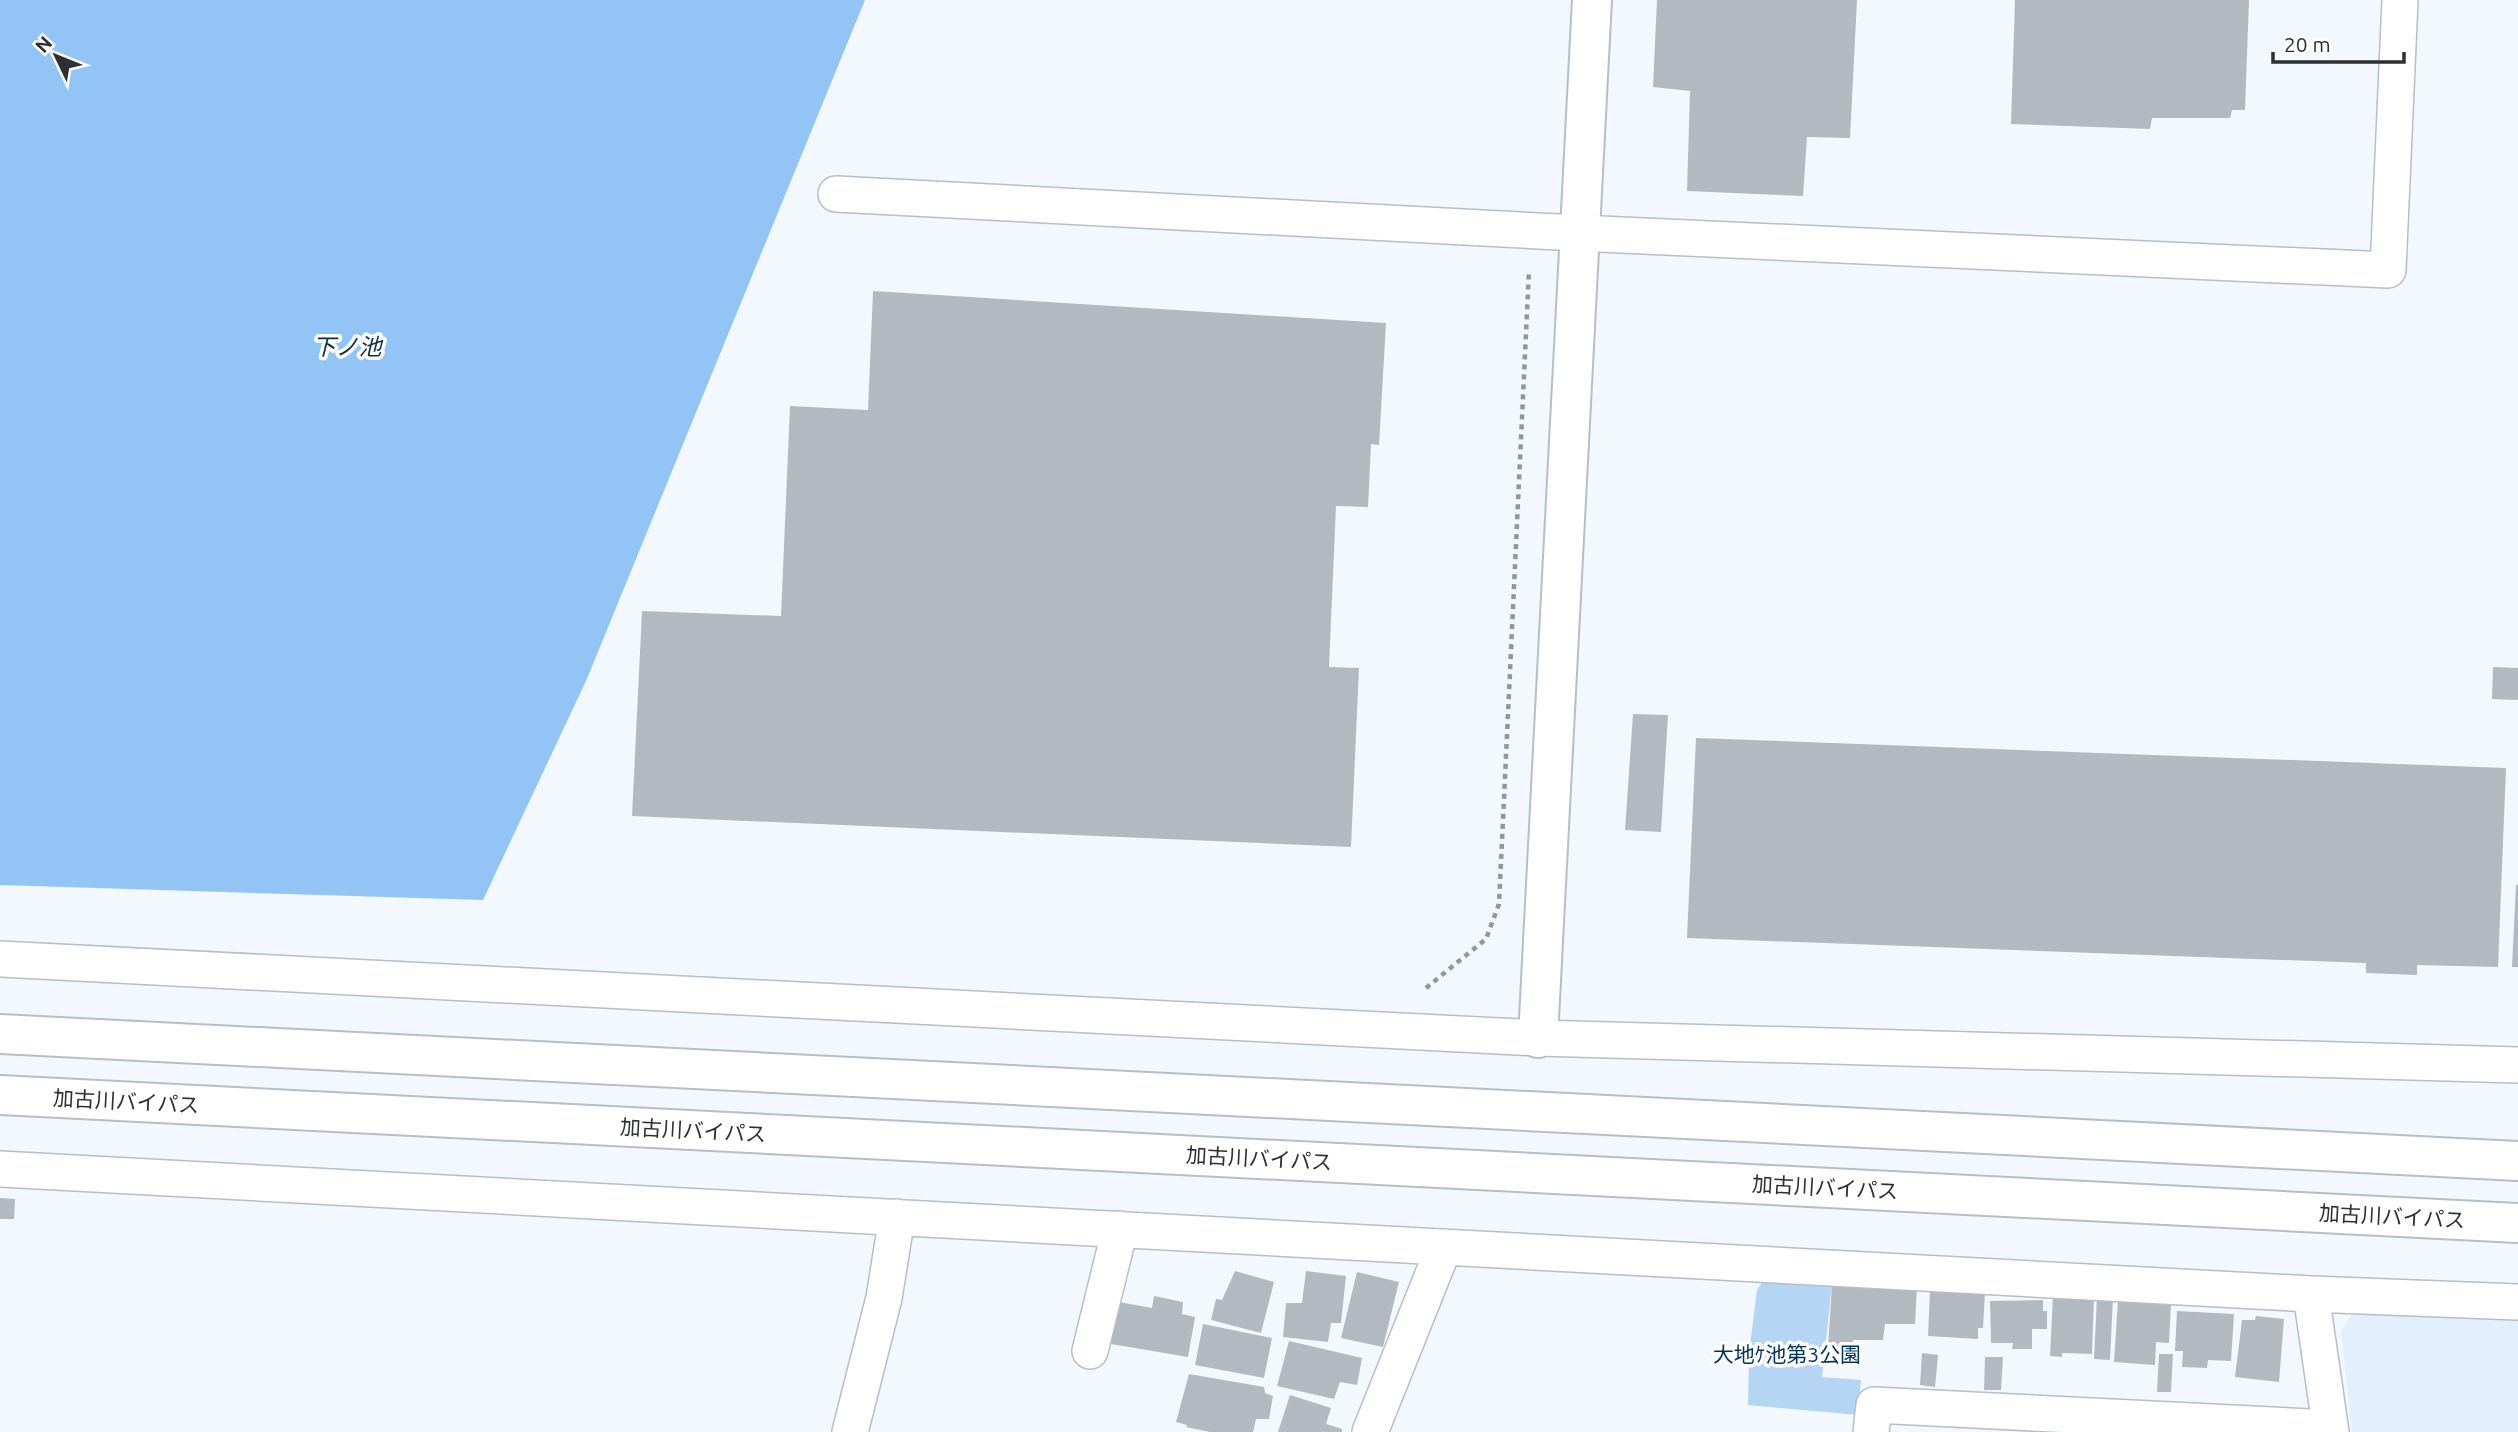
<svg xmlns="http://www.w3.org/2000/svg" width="2518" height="1432" viewBox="0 0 2518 1432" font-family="Ubuntu,'Noto Sans JP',sans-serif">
  <rect width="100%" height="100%" fill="#f3f8fe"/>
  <path fill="#e2effc" d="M2358,1312l160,4v116h-166l-11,-100 8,-14z"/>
  <path fill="#b5d5f4" d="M1763,1281l69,3 -10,93 39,3 -3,35 -110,-10 1,-52 8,-63z"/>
  <path fill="#92c5f5" d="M0,0h865l-279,681 -103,219 -483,-15z"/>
  <path fill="#b3b9c0" d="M1657,0h200l-7,138 -43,-1 -4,59 -116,-5 3,-100 -37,-4z
    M2015,0h234l-4,110h-13l-2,8h-78l-2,11 -139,-5z
    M873,291l513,32 -7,122 -8,-1 -3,63 -32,-1 -7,161 30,1 -8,179 -719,-31 10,-205 139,5 9,-210 78,4z
    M2493,667l25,1v32l-26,-1z
    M1633,714l35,1 -7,117 -36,-2z
    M1696,738l810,30 -8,199 -81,-2v10l-51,-2v-10l-679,-25z
    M2516,885h2v82h-6z
    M0,1198l15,1 -1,20h-14z
    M1235,1271l39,11 -13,51 -50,-13 5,-21 6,1z
    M1306,1271l40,5 -5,47h-10l-3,19 -45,-5 3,-34h16z
    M1357,1272l42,10 -16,65 -42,-9z
    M1832,1284l85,2 -2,38h-30l-2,16h-30l-2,25 -24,-1z
    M1930,1291l55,2 -2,35h-5v11l-50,-3z
    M2053,1295l41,2 -2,57 -30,-1v4l-12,-1z
    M1154,1296l29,6 -1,12 13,3 -7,40 -77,-13 8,-42 33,6z
    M2097,1297l16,1 -3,62 -16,-1z
    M2043,1300v11h4v18h-15v20h-20l1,-6h-22l-1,-42z
    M2118,1300h46l-1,4h8l-2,39 -13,-1 -1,23 -41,-3z
    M2177,1311l57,3 -3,47 -23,-1 -1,8 -25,-1 1,-16h-8z
    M2256,1316l28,3 -5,63 -44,-5 7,-57h13z
    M1203,1324l69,14 -8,40 -69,-13z
    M1289,1341l73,17 -5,27 -17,-3 -6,17 -57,-13z
    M1922,1353l16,2 -3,32 -15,-2z
    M2159,1354h14l-2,38h-14z
    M1985,1357h18l-2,33h-17z
    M1189,1374l75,13 1,6 8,3 -4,23h-13l-3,13h-43l-24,-5 1,-2 -11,-3z
    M1290,1395l41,13 -5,16 16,5v3h-64z"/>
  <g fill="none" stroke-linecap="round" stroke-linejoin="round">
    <g stroke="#b7bec5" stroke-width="38">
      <path id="street" d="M836,194l742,39 810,37 12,-270
        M0,959l1538,79 980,27
        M0,1169l2311,125 207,8
        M2311,1294l20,138
        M1090,1351l30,-122
        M850,1432l34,-134 13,-81
        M1370,1432l74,-185
        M1871,1432l3,-27 456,23"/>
    </g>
    <g stroke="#b7bec5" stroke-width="42">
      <path id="secondary" d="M1538,1038l54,-1038"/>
    </g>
    <g stroke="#b7bec5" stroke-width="42">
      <path id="highway" d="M0,1034l2518,127
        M0,1095l2518,128"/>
    </g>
    <path stroke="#92969a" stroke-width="4.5" stroke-dasharray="5 5" stroke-linecap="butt" d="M1426,988l60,-49 13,-35 30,-634"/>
    <use href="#street" stroke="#fff" stroke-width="35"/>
    <use href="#secondary" stroke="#fff" stroke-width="38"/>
    <use href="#highway" stroke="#fff" stroke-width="38"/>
  </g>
  <g text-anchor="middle" stroke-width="7" stroke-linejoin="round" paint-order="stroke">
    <g font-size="21" fill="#2d2f32" stroke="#fff">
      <text transform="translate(126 1102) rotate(3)" y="7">加古川バイパス</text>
      <text transform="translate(693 1131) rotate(3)" y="7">加古川バイパス</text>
      <text transform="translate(1259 1159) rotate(3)" y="7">加古川バイパス</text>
      <text transform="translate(1825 1188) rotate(3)" y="7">加古川バイパス</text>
      <text transform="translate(2392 1217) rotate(3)" y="7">加古川バイパス</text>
    </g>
    <g font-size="21" fill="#003257" stroke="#fff">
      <text x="1787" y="1362">大地ｹ池第3公園</text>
    </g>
    <g font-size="23" font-style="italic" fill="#102c43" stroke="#fff">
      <text x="347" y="355">下ノ池</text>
    </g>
  </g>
  <g transform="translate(56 56) rotate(313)" stroke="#ffffff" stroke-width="5" paint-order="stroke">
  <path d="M0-5L12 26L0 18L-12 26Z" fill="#2d2f32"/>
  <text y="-10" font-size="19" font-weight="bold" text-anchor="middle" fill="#2d2f32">N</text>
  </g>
  <path d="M2273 52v10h131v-10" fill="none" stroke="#2d2f32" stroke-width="3.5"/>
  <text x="2284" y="52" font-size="21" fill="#2d2f32" stroke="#ffffff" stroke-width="5" paint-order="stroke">20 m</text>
</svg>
